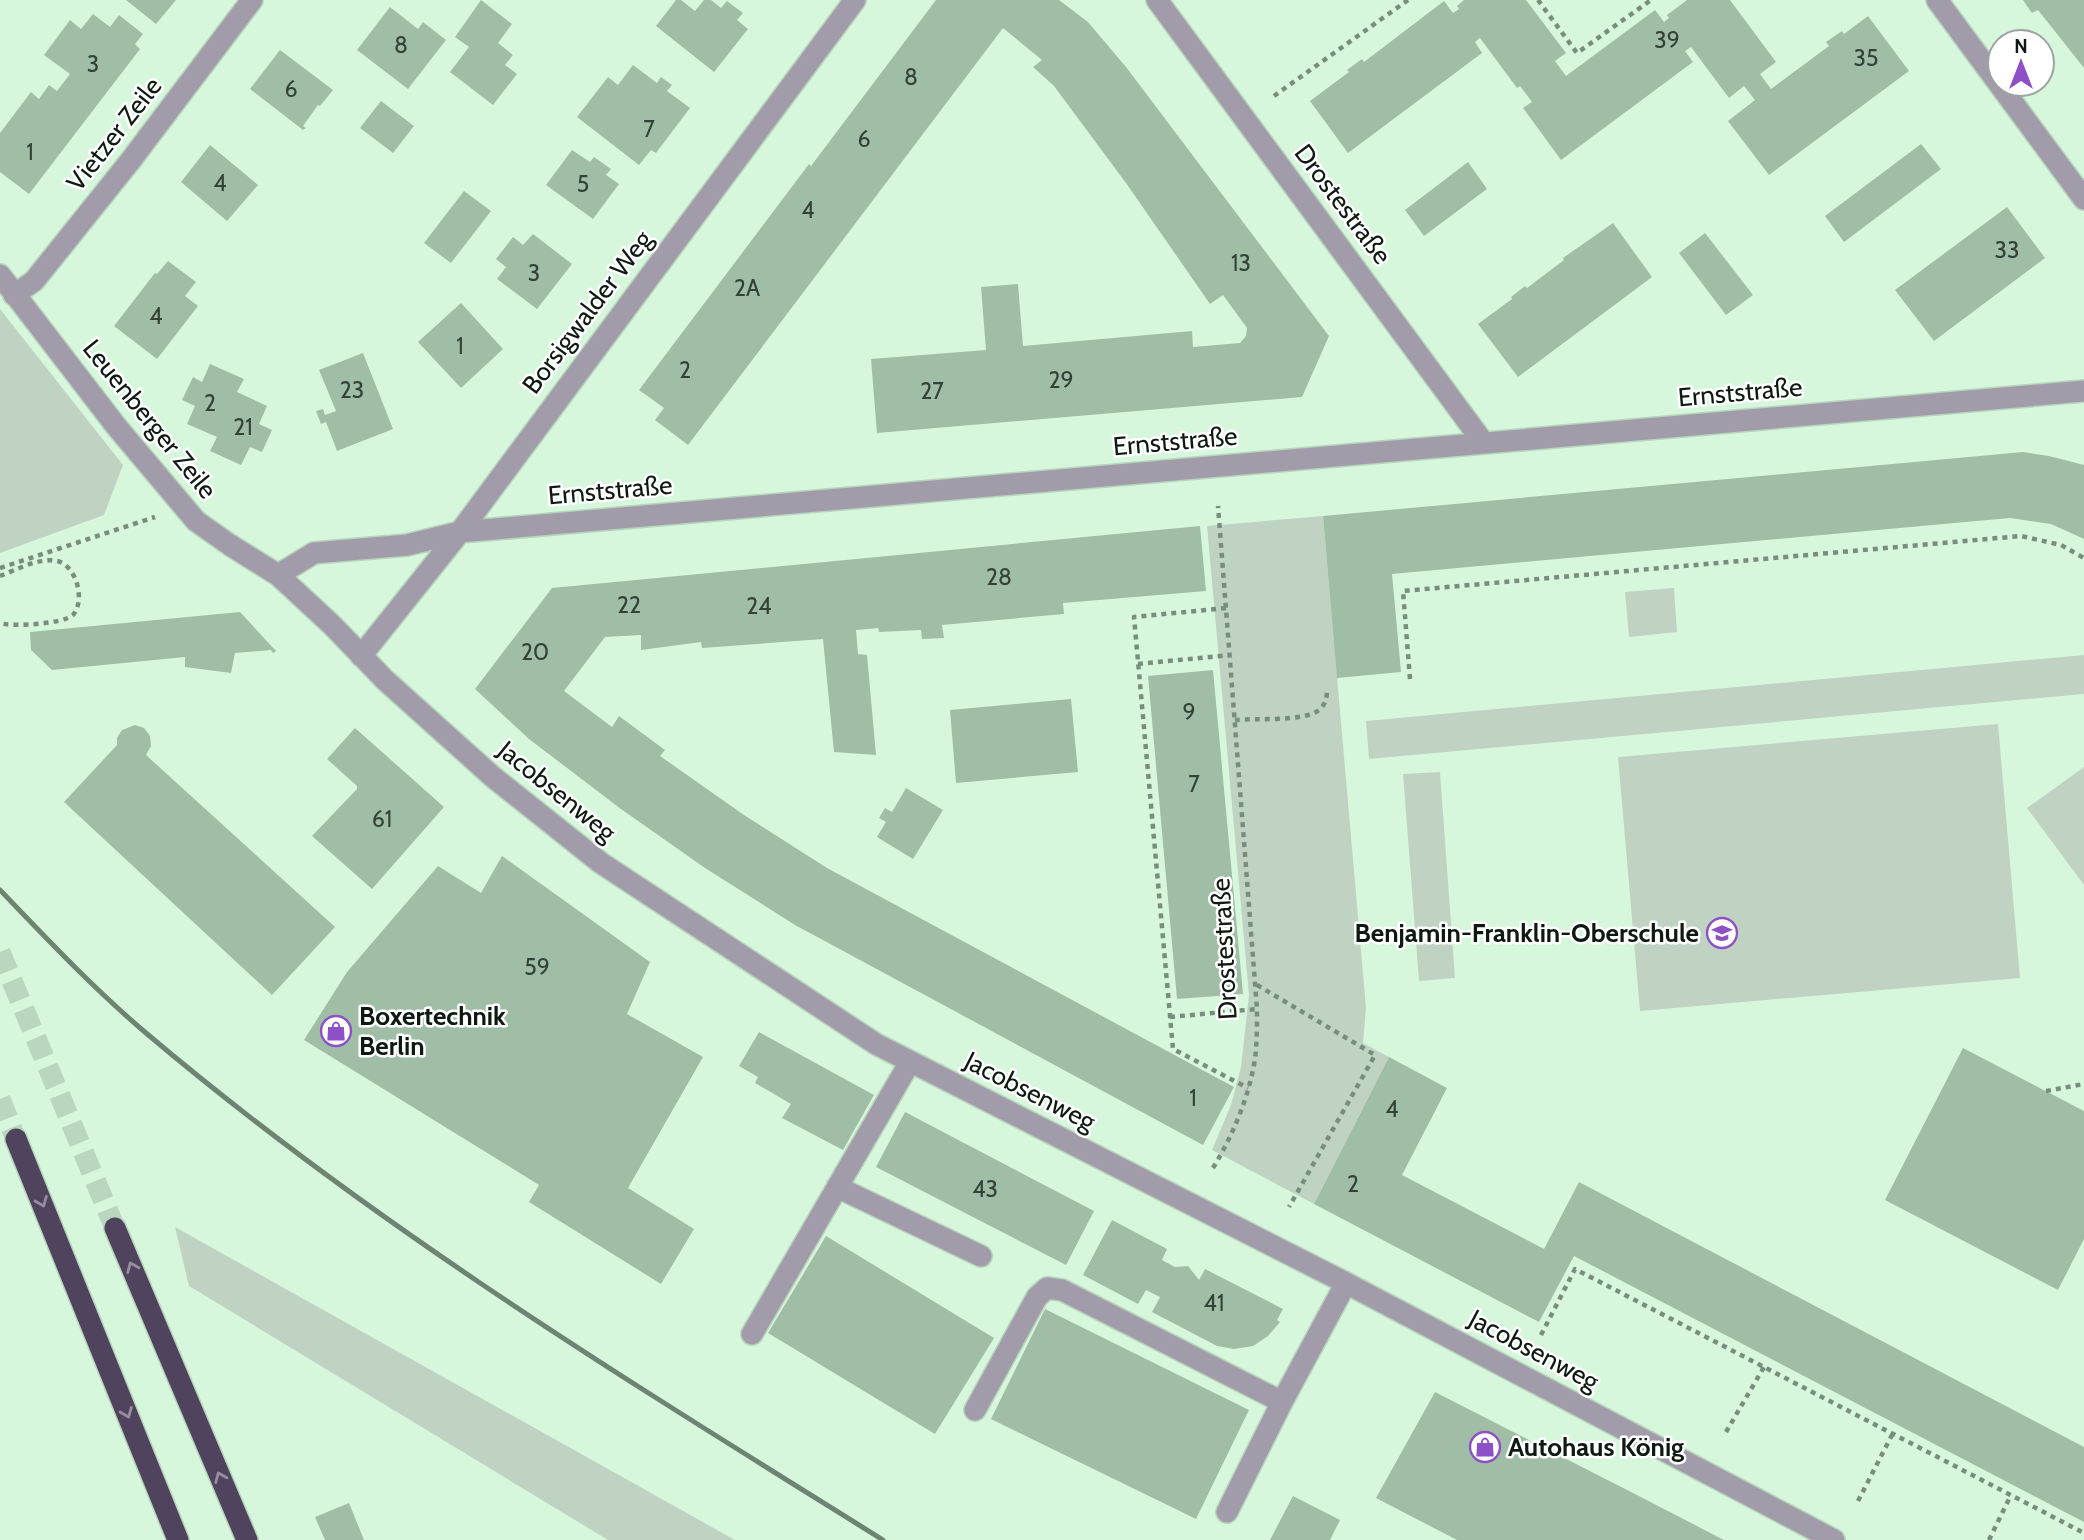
<svg xmlns="http://www.w3.org/2000/svg" width="2084" height="1540" viewBox="0 0 2084 1540" font-family="Cabin,sans-serif">
  <rect width="100%" height="100%" fill="#d7f7dd"/>
  <path fill="#c0d3c3" d="M0,309l123,156 -19,50 -104,38z
    M1323,516l43,492 -3,35 26,14 -75,147 -102,-54 19,-45 10,-38 8,-72 -42,-469z
    M1674,588l3,44 -48,5 -4,-45z
    M2084,655v39l-715,65 -3,-38z
    M1998,724l22,254 -380,33 -22,-254z
    M2084,767v118l-57,-77z
    M1440,772l15,206 -36,3 -16,-207z
    M175,1227l560,313h-127l-419,-254z"/>
  <path fill="#a0bea5" d="M126,0h50l-20,24z
    M481,0l31,24 -14,19 15,12 -8,10 12,9 -24,31 -43,-33 19,-25 -14,-10z
    M676,0h5l14,11 9,-11h7l10,8 6,-7 16,12 -6,7 11,9 -34,43 -58,-46z
    M936,0h123l29,22 38,45 203,269 -27,61 -425,36 -6,-74 115,-9 -5,-63 37,-3 5,62 169,-15 1,16 47,-4 6,-7 1,-8 -24,-33 -13,9 -84,-121 -72,-97 -21,-19 9,-7 -39,-32 -315,417 -33,-25 9,-12 -25,-18 170,-226 2,2z
    M1464,0h62l40,53 -11,8 11,15 89,-66 9,12 5,-4 -2,-3 20,-15h43l46,62 -16,12 11,15 58,-43 -3,-4 16,-11 2,3 24,-18 41,55 -140,104 -41,-54 27,-21 -11,-14 -15,12 -38,-51 -6,4 8,11 -132,98 -38,-52 9,-6 -12,-16 -3,2 -37,-50 -5,4 7,11 -134,100 -38,-52 39,-29 -2,-2 15,-11 2,3 80,-61 9,12 6,-4 -2,-3z
    M2023,0h61v68l-46,-58 -6,3z
    M390,7l28,22 5,-7 23,18 -38,49 -51,-39z
    M93,14l17,13 9,-12 24,19 -8,10 5,5 -111,145 -29,-22v-39l31,-41 8,7 10,-14 8,6 13,-17 -26,-19 26,-35 11,9z
    M280,50l53,40 -13,16 -2,-1 -15,21 3,2 -3,2 -53,-41z
    M633,65l24,18 4,-6 11,8 -5,6 23,17 -34,45 -5,-3 -12,15 -62,-48 31,-40 10,8z
    M381,101l33,25 -21,27 -33,-25z
    M1921,144l20,25 -97,73 -19,-26z
    M210,145l48,40 -31,36 -46,-39z
    M572,150l18,12 4,-5 17,12 -5,6 13,9 -26,35 -47,-34z
    M1468,162l19,27 -63,47 -19,-26z
    M464,191l27,20 -40,52 -27,-20z
    M2007,207l38,51 -111,83 -39,-51z
    M1613,223l39,54 -134,100 -40,-53 34,-25 -1,-2 14,-11 2,2 37,-28 -1,-2z
    M1705,233l48,62 -27,20 -47,-62z
    M533,234l39,30 -35,45 -40,-30 9,-12 -10,-8 17,-22 10,8z
    M168,261l28,21 -11,14 13,10 -41,53 -43,-33 41,-53 2,1z
    M461,303l42,46 -42,39 -43,-46z
    M363,353l30,76 -56,22 -11,-29 -5,2 -5,-13 7,-2 2,6 11,-4 -17,-41z
    M210,364l34,15 -7,13 30,14 -8,18 13,6 -10,22 -12,-5 -9,18 -31,-14 7,-14 -30,-13 8,-18 -13,-6 11,-23 9,5z
    M2023,452l26,4 35,9v74l-33,-15 -41,-6 -618,56 9,98 -64,6 -14,-162z
    M1200,526l6,65 -143,12 1,11 -122,11 2,13 -22,1 -1,-9 -42,2 -1,-4 -22,2 2,24 9,1 9,100 -42,-3 -11,-113 -121,9 -1,-6 -60,8v-15l-36,2 -41,54 48,36 7,-11 46,34 -5,6 84,59 83,53 407,219 -31,58 -408,-220 -90,-57 -84,-59 -92,-70 -54,-50 77,-101z
    M240,612l36,39 -3,2 -2,-3 -36,3 -4,20 -46,-6v-10l-133,13 -21,-20 -1,-18z
    M1213,670l30,324 -66,5 -29,-323z
    M1071,699l7,73 -122,11 -6,-73z
    M135,725l9,3 6,8 1,10 -5,9 189,172 -63,68 -208,-193 53,-57v-7l5,-8z
    M355,728l89,79 -72,82 -60,-53 45,-47v-3l-30,-27z
    M906,788l37,22 -30,49 -36,-22 9,-15 -7,-4 6,-10 7,4z
    M502,856l148,106 -23,52 76,43 -75,131 66,41 -33,55 -132,-82 10,-17 -235,-145 43,-68 91,-106 43,27z
    M759,1032l115,63 -31,55 -61,-32 9,-14 -36,-21 3,-6 -19,-11z
    M1963,1048l121,63v128l-26,51 -173,-90z
    M1389,1057l58,31 -45,87 142,74 35,-67 505,265v75l-510,-266 -35,66 -225,-118z
    M905,1112l189,99 -28,54 -190,-98z
    M1112,1220l55,29 -5,11 13,7 13,-1 11,14 6,-11 78,40 -6,11 3,2 -12,14 -15,10 -19,3 -17,-3 -65,-34 8,-15 -14,-7 -8,14 -55,-29z
    M826,1236l168,102 -59,96 -167,-101z
    M1045,1309l204,101 -53,109 -205,-100z
    M1435,1392l200,102 89,46h-267l-81,-42z
    M1293,1496l47,24 -10,20h-60z
    M349,1503l15,37h-39l-10,-23z"/>
  <g fill="none" stroke-linecap="round" stroke-linejoin="round">
    <path stroke="#b9d6be" stroke-width="21" stroke-dasharray="21 10" stroke-linecap="butt" d="M0,952l115,276
      M0,1099l16,40"/>
    <g stroke="#b7d4bc" stroke-width="24">
      <path id="minor" d="M1157,0l326,442
        M1937,0l147,199
        M0,275l116,151 80,95 34,24 48,30 54,50 53,55 108,97 108,86 275,181 470,239 488,257
        M14,295l20,-14 97,-121 121,-160
        M278,575l36,-22 93,-8 53,-13 1624,-141
        M361,656l99,-124 395,-532
        M837,1187l144,69
        M752,1334l158,-272
        M975,1410l62,-113 10,-9 15,2 220,112
        M1227,1512l55,-110 64,-119"/>
    </g>
    <g stroke="#b7d4bc" stroke-width="24">
      <path id="highway" d="M16,1139l162,401
        M115,1228l132,312"/>
    </g>
    <path stroke="#788e7c" stroke-width="4.5" stroke-dasharray="5 5" stroke-linecap="butt" d="M1538,0l39,53 74,-53
      M1274,96l134,-96
      M0,568l155,-51
      M0,576c16,-6 39,-19 57,-15 19,4 29,39 16,54 -9,9 -62,12 -73,8
      M1226,608l-92,9 39,432 75,39
      M1138,664l92,-9
      M1410,679l-7,-88 618,-55 40,9 23,13
      M1235,720c20,-2 69,2 84,-10 7,-6 8,-13 8,-21
      M1257,985l118,70 -86,152
      M1170,1017l87,-8
      M2046,1091l38,-7
      M1213,1168c20,-33 36,-71 42,-109 2,-16 2,-33 2,-50l-39,-503
      M1541,1335l34,-66 509,264
      M1726,1432l38,-65
      M1858,1501l35,-68
      M1989,1540l22,-45"/>
    <use href="#minor" stroke="#a29caa" stroke-width="21"/>
    <use href="#highway" stroke="#50435e" stroke-width="21"/>
    <path stroke="#6e8473" stroke-width="5" d="M0,890c47,49 94,99 146,143 229,194 484,349 737,507"/>
  </g>
  <defs><path id="oneway-chevron" d="M-2-3.5L2.5 0L-2 3.5" fill="none" stroke-width="1.6" stroke-linecap="round" stroke-linejoin="round" transform="scale(1.75)"/></defs>
  <g stroke="#968e9e">
    <use href="#oneway-chevron" transform="translate(42 1202) rotate(68)"/>
    <use href="#oneway-chevron" transform="translate(132 1267) rotate(-113)"/>
    <use href="#oneway-chevron" transform="translate(127 1413) rotate(68)"/>
    <use href="#oneway-chevron" transform="translate(220 1477) rotate(-113)"/>
  </g>
  <defs>
    <g id="school-ring" transform="scale(1.575)"><circle r="9.5" fill="#fff" stroke="#8e50c6" stroke-width="1.5"/><path d="M0-5L7-2L0 1L-7-2ZM-4 1L0 2.5L4 1V4Q0 6-4 4Z" fill="#8e50c6"/></g>
    <g id="shop-ring" transform="scale(1.575)"><circle r="9.5" fill="#fff" stroke="#8e50c6" stroke-width="1.5"/><path d="M-5-2.5h2.3a2.7 3.5 0 0 1 5.4 0H5L5.5 6h-11ZM-1.5-2.5h3a1.5 2.3 0 0 0-3 0Z" fill="#8e50c6"/></g>
  </defs>
  <g fill-rule="evenodd">
    <use href="#school-ring" x="1722" y="933"/>
    <use href="#shop-ring" x="336" y="1031"/>
    <use href="#shop-ring" x="1485" y="1447"/>
  </g>
  <g text-anchor="middle" stroke-width="5" stroke-linejoin="round" paint-order="stroke">
    <g font-size="23" fill="#324336">
      <text x="1667" y="48">39</text>
      <text x="401" y="53">8</text>
      <text x="1866" y="66">35</text>
      <text x="93" y="72">3</text>
      <text x="911" y="85">8</text>
      <text x="291" y="97">6</text>
      <text x="649" y="137">7</text>
      <text x="864" y="147">6</text>
      <text x="30" y="160">1</text>
      <text x="220" y="191">4</text>
      <text x="583" y="192">5</text>
      <text x="808" y="218">4</text>
      <text x="2007" y="258">33</text>
      <text x="1241" y="271">13</text>
      <text x="534" y="281">3</text>
      <text x="747" y="296">2A</text>
      <text x="156" y="324">4</text>
      <text x="460" y="354">1</text>
      <text x="685" y="378">2</text>
      <text x="1061" y="388">29</text>
      <text x="352" y="398">23</text>
      <text x="932" y="399">27</text>
      <text x="210" y="411">2</text>
      <text x="243" y="435">21</text>
      <text x="999" y="585">28</text>
      <text x="629" y="613">22</text>
      <text x="759" y="614">24</text>
      <text x="535" y="660">20</text>
      <text x="1189" y="720">9</text>
      <text x="1194" y="792">7</text>
      <text x="382" y="827">61</text>
      <text x="537" y="975">59</text>
      <text x="1193" y="1106">1</text>
      <text x="1392" y="1117">4</text>
      <text x="1353" y="1192">2</text>
      <text x="985" y="1197">43</text>
      <text x="1214" y="1311">41</text>
    </g>
    <g font-size="26" fill="#0e1a11" stroke="#fff">
      <text transform="translate(114 134) rotate(-52)" y="9">Vietzer Zeile</text>
      <text transform="translate(1343 204) rotate(53)" y="9">Drostestraße</text>
      <text transform="translate(587 312) rotate(-53)" y="9">Borsigwalder Weg</text>
      <text transform="translate(1740 392) rotate(-5)" y="9">Ernststraße</text>
      <text transform="translate(150 419) rotate(51)" y="9">Leuenberger Zeile</text>
      <text transform="translate(1175 441) rotate(-5)" y="9">Ernststraße</text>
      <text transform="translate(610 490) rotate(-5)" y="9">Ernststraße</text>
      <text transform="translate(557 791) rotate(39)" y="9">Jacobsenweg</text>
      <text transform="translate(1224 949) rotate(-93)" y="9">Drostestraße</text>
      <text transform="translate(1030 1091) rotate(27)" y="9">Jacobsenweg</text>
      <text transform="translate(1534 1350) rotate(28)" y="9">Jacobsenweg</text>
    </g>
    <g font-size="26" font-weight="bold" fill="#0e1a11" stroke="#fff" text-anchor="start">
      <text x="1699" y="942" text-anchor="end">Benjamin-Franklin-Oberschule</text>
      <text x="359" y="1025">Boxertechnik<tspan x="359" dy="30">Berlin</tspan></text>
      <text x="1508" y="1456">Autohaus König</text>
    </g>
  </g>
  <g transform="translate(2021 63)"><circle r="33" fill="#ffffff" stroke="#9fa3a0" stroke-width="2"/>
  <path d="M0-5L12 26L0 18L-12 26Z" fill="#8e50c6"/>
  <text y="-10" font-size="19" font-weight="bold" text-anchor="middle" fill="#0e1a11">N</text>
  </g>
</svg>
